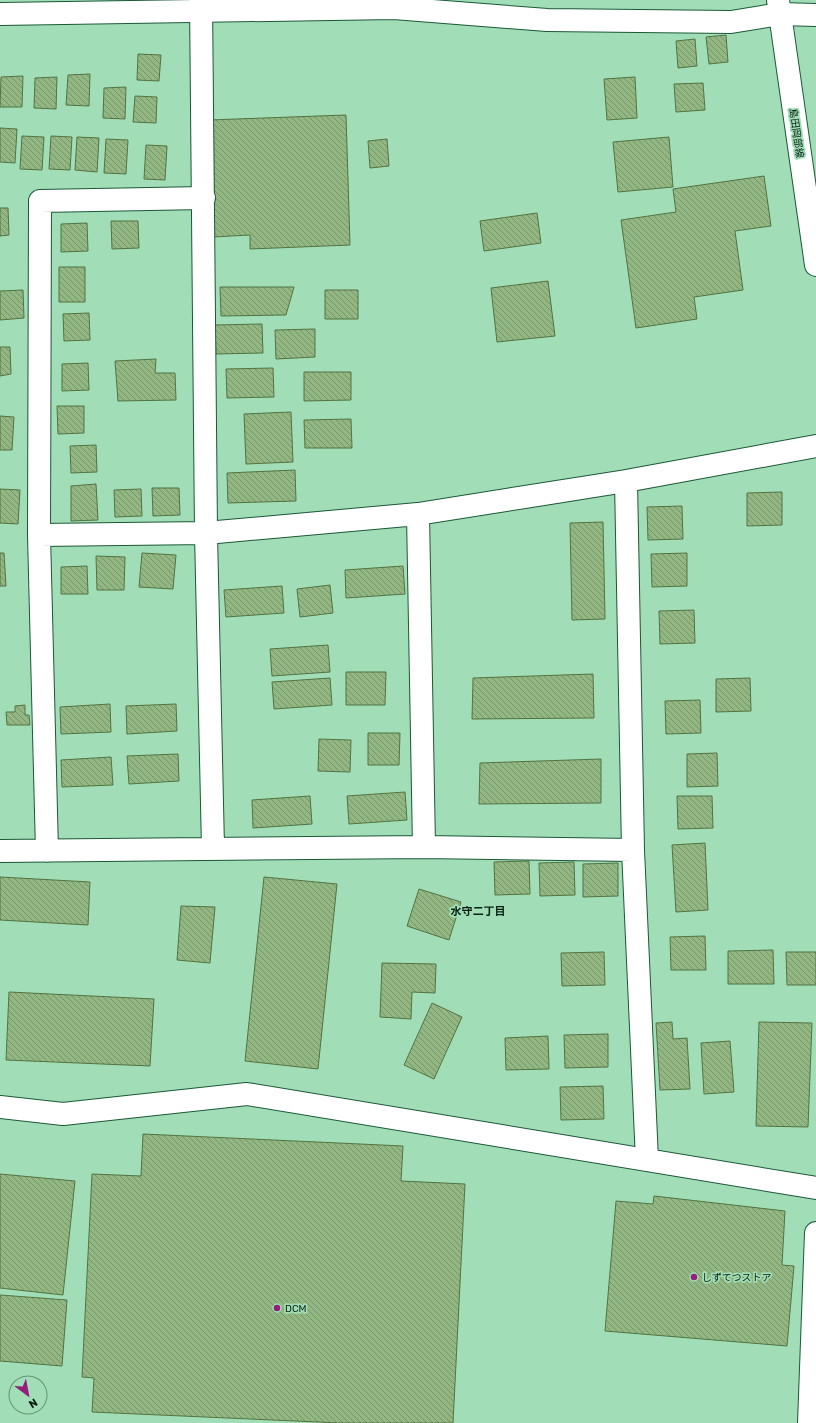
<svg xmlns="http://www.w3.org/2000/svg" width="816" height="1423" viewBox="0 0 816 1423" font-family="Rubik,'Noto Sans JP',sans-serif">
  <defs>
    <pattern id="building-back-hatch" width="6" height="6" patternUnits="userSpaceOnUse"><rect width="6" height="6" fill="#93b782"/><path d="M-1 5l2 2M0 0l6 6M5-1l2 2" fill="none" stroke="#769469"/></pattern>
  </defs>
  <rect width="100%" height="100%" fill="#a1deb7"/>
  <path fill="url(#building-back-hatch)" stroke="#527342" d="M726,35l2,27 -19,2 -3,-27z
    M695,39l2,27 -19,2 -2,-27z
    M138,54l23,1 -2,26 -22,-1z
    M90,74l-1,32 -23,-1 2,-30z
    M23,76l-1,31h-22l1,-30z
    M57,77l-1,32 -22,-1 1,-30z
    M635,77l2,41 -30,2 -3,-41z
    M703,83l2,27 -29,2 -2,-28z
    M126,87l-1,32 -22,-1 1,-30z
    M135,96l22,1 -1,26 -23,-1z
    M346,115l4,130 -100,4v-14l-37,2 -4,-117z
    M0,128l17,1 -2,34 -15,-1z
    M22,136l22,1 -2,33 -22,-1z
    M51,136l21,1 -2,33 -21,-1z
    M77,137l22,1 -2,34 -22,-2z
    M669,137l4,50 -55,5 -5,-50z
    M106,139l22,1 -2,34 -22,-1z
    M387,139l2,27 -19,2 -2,-27z
    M146,145l21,1 -2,34 -21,-1z
    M764,176l7,50 -36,5 8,59 -49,7 3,22 -61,9 -15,-108 55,-8 -3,-23z
    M0,208h8l1,27 -9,1z
    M537,213l4,30 -57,8 -4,-30z
    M111,221h27l1,27 -27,1z
    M87,223l1,28 -27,1v-28z
    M59,267h26v35h-26z
    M548,281l7,55 -58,6 -6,-54z
    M220,287h74l-8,28 -65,1z
    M23,290l1,28 -24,2v-29z
    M325,290h33v29h-33z
    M89,313l1,27 -26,1 -1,-27z
    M262,324l1,29 -47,1 -1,-29z
    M315,329v28l-39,2 -1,-29z
    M0,347h10l1,27 -11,2z
    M156,359l-1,14h20l1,27 -58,1 -3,-40z
    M88,363l1,27 -27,1v-27z
    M273,368l1,29 -47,1 -1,-29z
    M304,372h47v28l-47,1z
    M57,406h27v27l-26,1z
    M291,412l2,50 -47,2 -2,-50z
    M0,416l14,1 -2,33h-12z
    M351,419l1,29h-47l-1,-28z
    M96,445l1,27 -26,1 -1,-27z
    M295,470l1,31 -68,2 -1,-30z
    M96,484l2,36 -27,1v-35z
    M152,488h27l1,27 -27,1z
    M0,489l20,1 -2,34 -18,-1z
    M141,489l1,27 -27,1 -1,-27z
    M782,492v33l-35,1v-33z
    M682,506l1,33 -35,1 -1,-33z
    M603,522l2,97 -33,1 -2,-97z
    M0,553h4l2,33h-6z
    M142,553l34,2 -3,34 -34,-2z
    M687,553v33l-35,1 -1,-33z
    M96,556l29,1 -1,33h-27z
    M87,566l1,28h-27v-27z
    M403,566l2,28 -59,4 -1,-28z
    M330,585l3,28 -33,4 -3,-28z
    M282,586l2,27 -58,4 -2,-27z
    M694,610l1,33 -35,1 -1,-33z
    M328,645l2,27 -58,4 -2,-27z
    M346,672h40l-1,33h-39z
    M593,674l1,44 -122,1 1,-41z
    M330,678l2,27 -58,4 -2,-27z
    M750,678l1,33 -35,1v-33z
    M700,700l1,33 -35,1 -1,-33z
    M110,704l1,28 -50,2 -1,-27z
    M176,704l1,27 -50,3 -1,-28z
    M25,705v10h4l1,10h-23l-1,-13h9v-6z
    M368,733h32l-1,32h-31z
    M319,739l32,1 -1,32 -32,-1z
    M717,753l1,33 -31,1v-33z
    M178,754l1,27 -50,3 -2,-28z
    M111,757l2,28 -51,2 -1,-27z
    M601,759v44l-122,1 1,-41z
    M405,792l2,28 -58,4 -2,-28z
    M310,796l2,28 -59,4 -1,-28z
    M677,796h35l1,32 -35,1z
    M705,843l3,67 -32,2 -4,-67z
    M529,861l1,33 -35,1 -1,-33z
    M574,862l1,33 -35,1 -1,-33z
    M618,863v33l-35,1v-33z
    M0,877l90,5 -2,43 -88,-5z
    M264,877l73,7 -19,185 -73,-8z
    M419,889l42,13 -12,38 -42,-14z
    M181,906l34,1 -5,56 -33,-3z
    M705,936l1,34h-35l-1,-33z
    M773,950l1,34h-46v-33z
    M604,952l1,33 -43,1 -1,-33z
    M786,952h30v33h-29z
    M382,963l54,1 -1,29 -23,-1 -1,27 -31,-2z
    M9,992l145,7 -4,67 -144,-6z
    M432,1003l30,14 -28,62 -30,-14z
    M672,1022l1,17 14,-1 3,51 -30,1 -4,-67z
    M759,1022l53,1 -4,104 -52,-1z
    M608,1034v33l-43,1 -1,-33z
    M548,1036l1,33 -43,1 -1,-32z
    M730,1041l4,51 -30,2 -3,-51z
    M603,1086l1,33 -43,1 -1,-33z
    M143,1134l260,12 -2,35 64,3 -12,239h-113l-248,-11 2,-34 -12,-1 10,-203 49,2z
    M0,1174l75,7 -12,114 -63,-7z
    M654,1196l131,15 -3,54 12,1 -7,80 -182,-15 11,-130 37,3z
    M0,1295l67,5 -5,66 -62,-5z"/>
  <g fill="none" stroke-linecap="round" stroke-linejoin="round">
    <g stroke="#1b5837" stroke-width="24">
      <path id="minor" d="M201,0l5,533 7,315
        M626,481l7,369 14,310
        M418,514l6,333
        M39,535l167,-2 212,-19 208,-33 190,-35
        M0,851l424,-4 209,3
        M47,851l-8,-316 1,-334 164,-3
        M0,1107l63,7 184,-20 569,94
        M809,1423l7,-190"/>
    </g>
    <g stroke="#1b5837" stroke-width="24">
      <path id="tertiary" d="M0,14l394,-6 153,12 184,2 49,-8 36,1"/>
    </g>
    <g stroke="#1b5837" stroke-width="24">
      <path id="secondary" d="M778,0l38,265"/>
    </g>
    <use href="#minor" stroke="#fff" stroke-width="22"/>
    <use href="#tertiary" stroke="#fff" stroke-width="22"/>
    <use href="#secondary" stroke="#fff" stroke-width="22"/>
  </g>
  <g fill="#921f7e" stroke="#a1deb7" stroke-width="1.5">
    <circle cx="694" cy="1277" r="4"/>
    <circle cx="277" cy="1308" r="4"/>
  </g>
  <g text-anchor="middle" stroke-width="3.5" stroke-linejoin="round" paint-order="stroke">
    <g font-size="10" fill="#071f12" stroke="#a1deb7">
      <text transform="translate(797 133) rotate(82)" y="4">島田岡部線</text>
    </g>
    <g font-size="10" fill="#071f12" stroke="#a1deb7" text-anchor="start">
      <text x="702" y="1281">しずてつストア</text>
      <text x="285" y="1312">DCM</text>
    </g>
    <g font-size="11" font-weight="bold" fill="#071f12" stroke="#a1deb7">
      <text x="478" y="915">水守二丁目</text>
    </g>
  </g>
  <g transform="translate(28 1395) rotate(148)"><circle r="19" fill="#a1deb7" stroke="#639275"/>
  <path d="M0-3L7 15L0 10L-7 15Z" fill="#921f7e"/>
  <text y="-6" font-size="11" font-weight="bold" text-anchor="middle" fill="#071f12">N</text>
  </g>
</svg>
